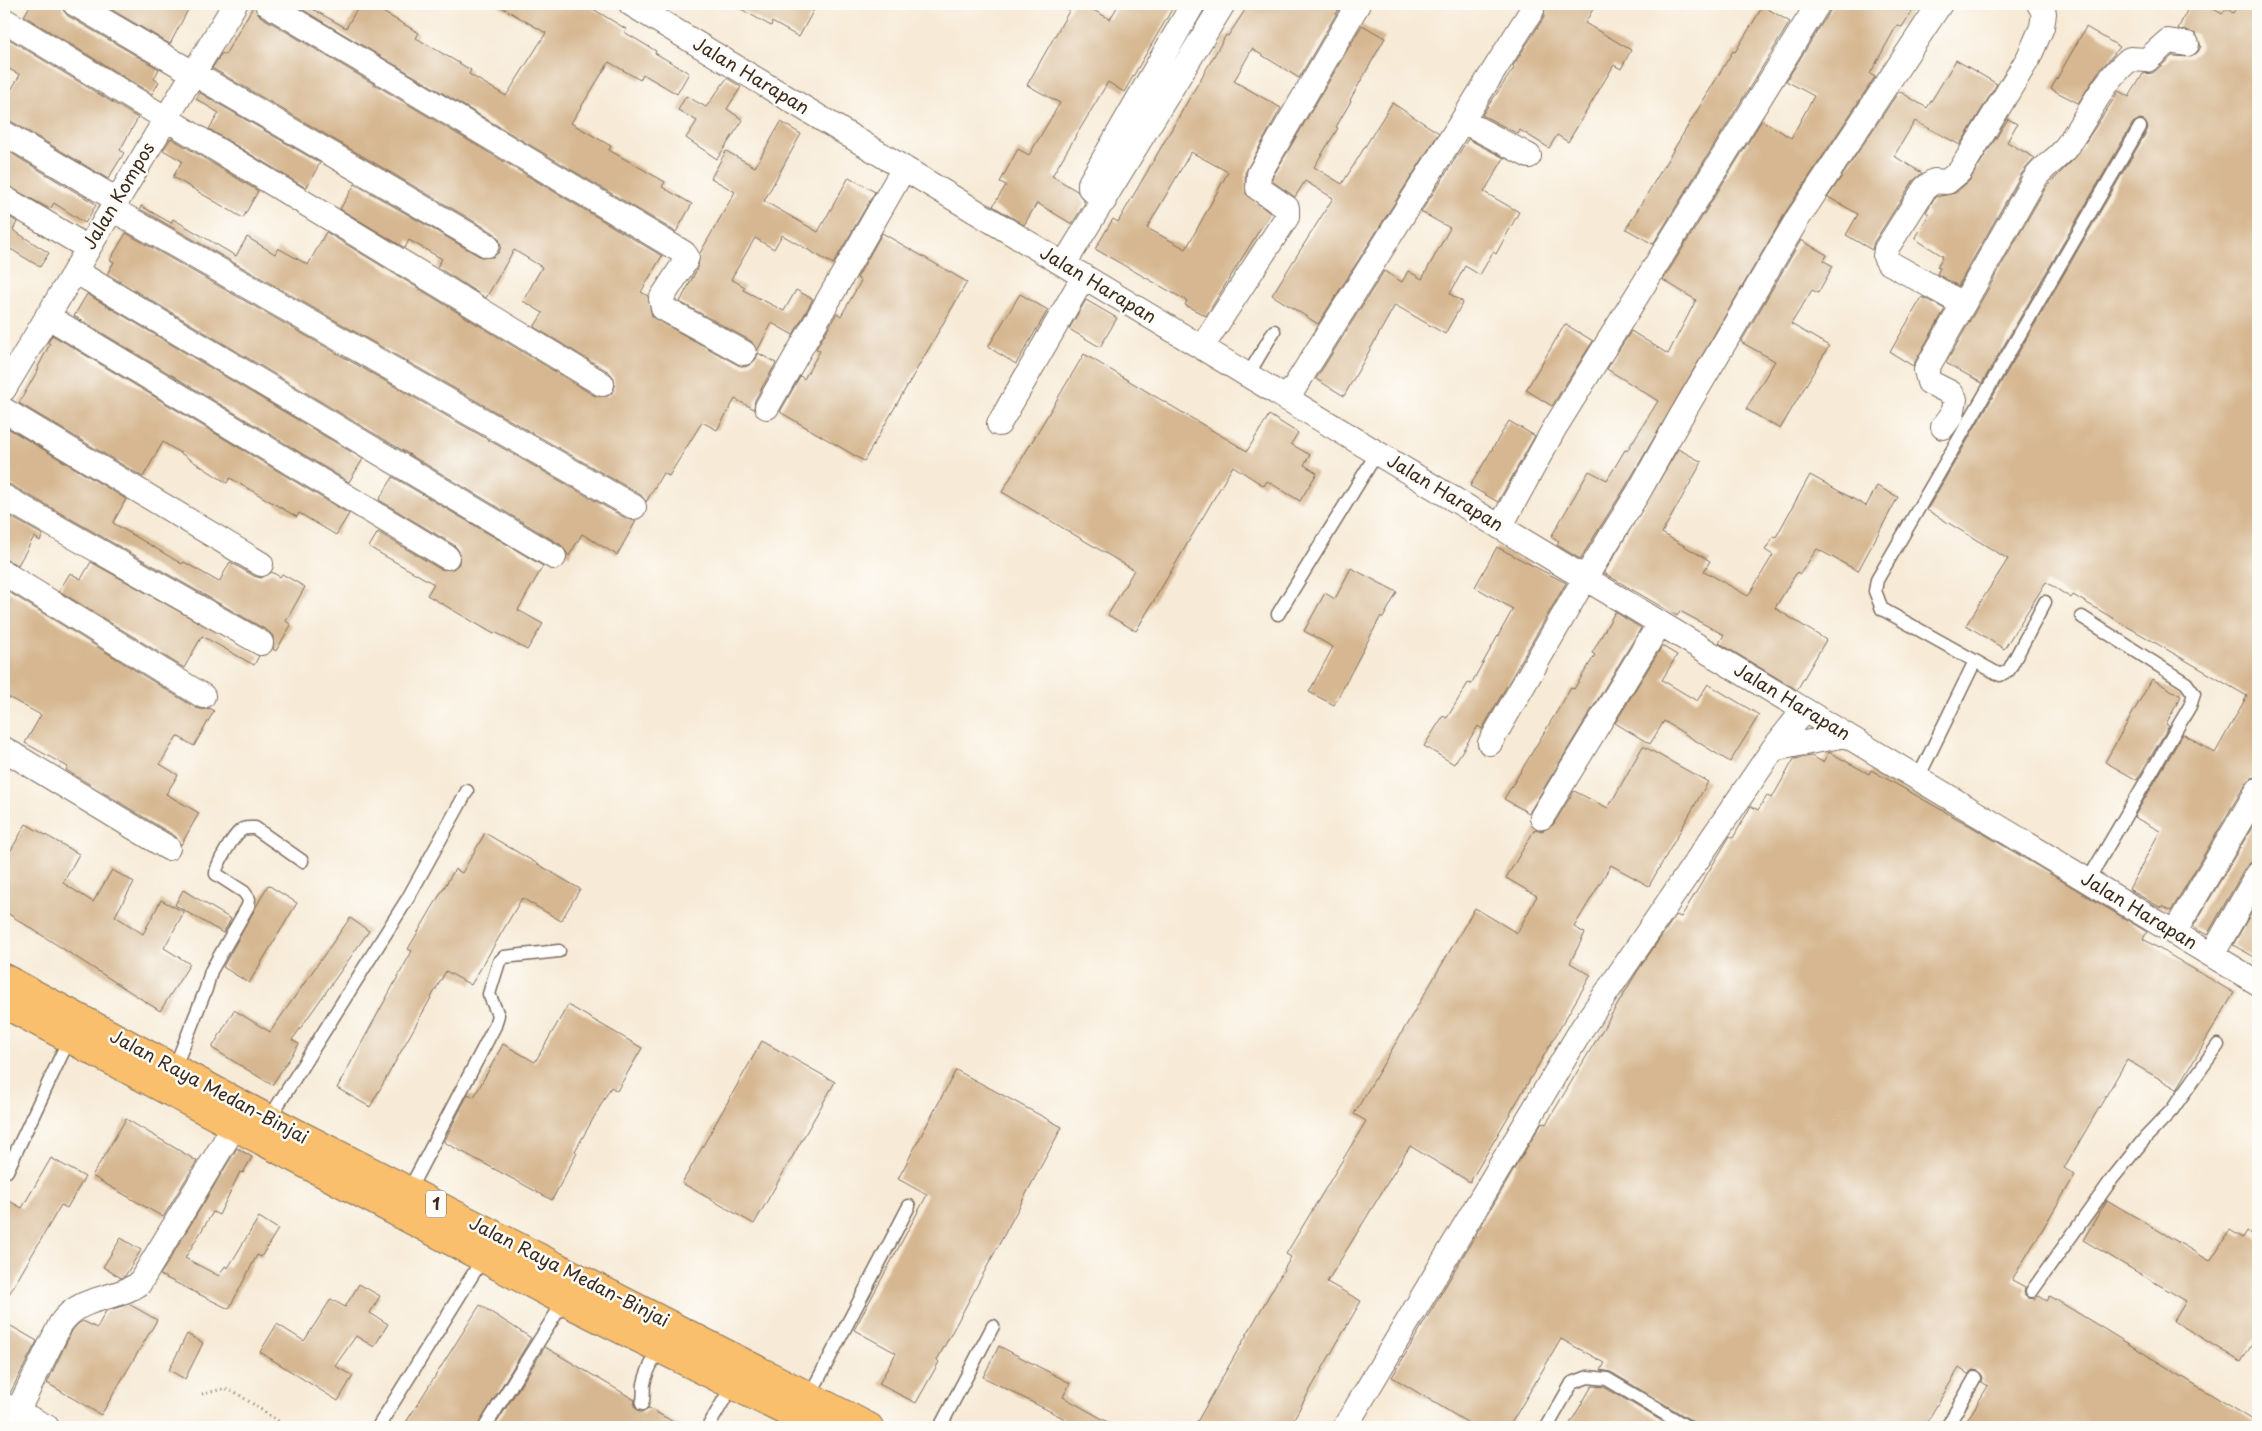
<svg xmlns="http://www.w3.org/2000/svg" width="2262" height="1431" viewBox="0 0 2262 1431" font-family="'Playpen Sans',sans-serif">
  <rect width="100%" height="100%" fill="#fdfcf7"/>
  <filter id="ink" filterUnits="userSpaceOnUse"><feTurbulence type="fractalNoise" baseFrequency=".02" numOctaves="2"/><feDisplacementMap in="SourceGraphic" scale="10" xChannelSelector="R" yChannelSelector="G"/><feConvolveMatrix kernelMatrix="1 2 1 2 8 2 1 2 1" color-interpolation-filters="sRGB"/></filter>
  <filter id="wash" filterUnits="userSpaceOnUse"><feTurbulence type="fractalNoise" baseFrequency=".0096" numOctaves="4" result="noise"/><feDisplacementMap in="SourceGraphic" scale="20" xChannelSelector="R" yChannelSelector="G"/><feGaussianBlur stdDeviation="1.12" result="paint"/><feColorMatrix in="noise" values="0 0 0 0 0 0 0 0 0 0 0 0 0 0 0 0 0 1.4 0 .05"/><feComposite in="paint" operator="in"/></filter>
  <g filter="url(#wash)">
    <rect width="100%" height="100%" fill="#f7ead6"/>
    <g id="blocks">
      <path fill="#d6b791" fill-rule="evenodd" d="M31,4h30l2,6 5,6 91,53 -5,10 5,3 -7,12 -128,-78z
        M102,4h89l-21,40z
        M293,4h11l42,24 14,-24h9l50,29 -3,5 55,32 -2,4 37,22 40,-63 -50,-29h100l-3,5 33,20 -2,3 32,19 -1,2 34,20 -12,21 -34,-20 -3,6 -31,-18 -38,61 40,23 -2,4 56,32 -3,5 30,17 -16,28z
        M732,4h85l-18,33 -27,-15 -1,4z
        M1073,4h9l28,15 9,-15h56l-51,88 -16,-10 -56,94 25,15 8,12 -13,21 -35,-21 -13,22 -31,-19 13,-21 -6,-3 18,-33 11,6 31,-52 -33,-18z
        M1249,4h93l-43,74 -47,-29 -18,32 47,27 -36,65 1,21 24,19 -64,103 -21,-11 2,-4 -92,-52 18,-30 5,3 108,-187 2,1zM1191,152l37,20 -42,77 -39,-21z
        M1544,4h52l-11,19 46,27 -10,19 -7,-4 -46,77 -11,-7 -8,13 -29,-18 -2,4 -36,-19 32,-47 -1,-2 31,-49z
        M1832,4h84l-14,23 -5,-2 -27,49 5,3 -88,133 -161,276 -46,73 -23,-14 2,-3 -8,-5 38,-66 18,9 18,-30 2,1 31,-50 -51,-32 24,-38 37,23 28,-54 -33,-20 99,-160 29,18 23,-42 -28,-15 44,-70z
        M2190,4h15l17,10 4,-6 7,5 5,-9h20v772l-6,2 -6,5 -75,128 -9,-5 -1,2 -32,-19 31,-58 -26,-14 49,-83 32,19 32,-57 -174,-101 -2,3 -25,-16 -42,67 -38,-24 42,-66 -81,-49 220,-379 1,-4 -4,-7 -4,-1 -7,4 -151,260 -36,-20 100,-176 29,-29 44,-67 10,6 14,-23 10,-1 19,-17 19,1 7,-5 3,-6 -5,-12 -18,-5z
        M254,5l6,11 402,240 -21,36 7,4 4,21 86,48 7,2 6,-3 5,-5 2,-6 18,10 -21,37 -1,9 -19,-10 -18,31 -15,-8 -33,54 -6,-3 -17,29 -5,-7 -501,-286 1,-3 30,17 2,-4 63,37 11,-19 28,17 3,-6 30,17 18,-33 269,164h13l6,-5v-13l-5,-6 -75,-45 9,-14 -20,-12 19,-34 -28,-17 -28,48 -49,-31 5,-8 -33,-19 -4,8 -65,-39 15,-25 126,73h12l6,-5 2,-6 -2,-7 -5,-6 -282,-165 10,-15 3,2z
        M1763,6l27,16 -137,222 -27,-15 107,-178 2,1z
        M1362,25l23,13 -35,62 1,1 -15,26 2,1 -24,39 28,17 50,-81 47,30 -121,191 -46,-29 61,-97 -28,-17 -10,16 -23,-16v-3z
        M2086,27l34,20 -21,24 -21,32 -27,-14z
        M4,36l134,82 -18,32 4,3 -16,26 -97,-58 -7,-2v-17l16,-27 -16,-9z
        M1956,60l41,24 -37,61 -45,-24 -21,35 28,17 -9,8 -39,61 -2,8 -26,-15 12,-21 -30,-17 71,-106 28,17z
        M727,78l14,9 -14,22 16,11 -26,39 -31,-21 11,-17 -19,-11 8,-14 20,11z
        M200,93l120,70 -14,25 -97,-59 10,-16 -23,-14z
        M2008,119l9,5 -10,18 28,16 -13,15 -64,113 -21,-12 3,-6 -3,-1 6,-11 -28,-17 14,-25 -3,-2 9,-15 20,-4 14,-12z
        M781,122l20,12 -37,67 54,31 31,-55 26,15 -42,72 -51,-29 -8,14 -19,-11 -24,41 14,8 -2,3 41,21 12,-21 17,9 -20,36 -21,-12 -15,28 -6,-10 -71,-39 18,-35 2,-14 35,-61 -24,-14 15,-27 29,16z
        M171,138l87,53 -15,27 -70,-41 9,-16 -19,-11z
        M1468,139l36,19 -20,34 35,20 -23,42 -3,-2 -13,23 -15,-9 -15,28 13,8 -18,32 -50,-29 -51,91 -28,-17 68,-108 18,11 6,-11 14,8 28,-51 -29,-16z
        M4,149l90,54 2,2 -11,18 -31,-20 -4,6 -46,-25z
        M4,214l13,8 -4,8 36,23 -9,14 -36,-22z
        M126,233l501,286 9,2 -19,34 -35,-21 -13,22 -8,-11 -454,-271 7,-12 -4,-2z
        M882,233l85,49 -103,179 -84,-49 20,-36 4,3 16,-28 -4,-2 21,-36 4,3 20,-35 -4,-3z
        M1801,240l26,15 -3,6 9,5 -15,27 -6,-3 -21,34 38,22 -49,83 -34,-20 29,-48 -34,-19z
        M87,294l276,165 -14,23 -275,-166z
        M1020,294l28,16 -32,54 -28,-17z
        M1922,297l23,12 -32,57 -23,-14z
        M1086,300l31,18 -17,29 -31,-18z
        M1565,324l28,17 -41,65 -26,-16z
        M52,335l297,179 -13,21 -37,-22 -2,4 -67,-39 -3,5 -64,-41 -20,35 -124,-74 20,-35 -1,-1 12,-23 -2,-1z
        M1084,354l163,97 22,-36 29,18 -7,11 19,11 -6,10 13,8 -17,28 -33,-20 -3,5 -31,-20 -97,165 -28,-16 26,-45 -132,-78z
        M1509,421l26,15 -37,66 -28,-16z
        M6,427l120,72 -13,24 69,41 2,-2 35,20 11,-20 24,14 7,2 11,-6 8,5 2,-3 23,13 -19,34 5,4 -15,26 -3,-2v-13l-5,-5 -257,-146 -7,-2v-52z
        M1678,449l24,13 -40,71 48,28 -6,10 44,25 25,-41 -8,-5 9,-14 2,1 34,-62 56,31 11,-20 21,11 -40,74 -41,-22 -17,25 -3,-2 -22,36 51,32 -29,50 -78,-47 5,-8 -44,-24 -3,5 -73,-43z
        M393,477l150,89 -25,44 25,14 -16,26 -32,-18 -1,2 -67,-39 7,-11 -65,-37 9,-15 62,37h13l6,-5v-13l-5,-6 -75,-45z
        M4,513l39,22 -3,6 -6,-4 -16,28 -14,-6z
        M1497,547l69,36 -84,146 -4,-3 -24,38 -30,-18 19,-30 4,2 21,-35 3,1 42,-75 -38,-22z
        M91,562l168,94 -5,9 -52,-29 -18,32 -125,-77 11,-18 11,6z
        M1351,568l46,24 -14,26 -2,-2 -47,89 -25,-13 24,-45 -29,-16 21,-38 10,6z
        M4,589l192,119 7,2 7,-2 4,3 -20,35 -17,-10 -17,28 18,11 -12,19 33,19 -18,32 -6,-9 -109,-66 2,-3 -43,-24 16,-28 -37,-20z
        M1615,612l26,16 -112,185 -25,-14 67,-111 3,1 21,-34 -3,-2z
        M1662,646l15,9 -15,25 35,21 11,-17 51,31 -29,47 -66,-41 -14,23 -35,-21z
        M2152,679l29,17 -15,28 3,2 -32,54 -32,-18z
        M1643,746l65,36 -59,104 -38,-21 -37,62 11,6 -15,30 21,12 -121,207 -60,-36 -83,136 34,19 -72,126h-95l97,-170 -5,-3 80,-133 -12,-7 121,-206 42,25 20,-37 -31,-18 29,-49 7,2 11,-6 21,-34 34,17z
        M1829,752l40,22 2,-4 108,61 168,101 -4,7 91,54 -57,96 -50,-29 -63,108 11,7 -63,105 13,7 -1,7 4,4 7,1 4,-3 8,5 3,-5 208,127v4h-295l25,-41 -6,-4 1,-5 -4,-6 -5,-1 -6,4 -9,-6 -35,59h-229l-4,-7 -80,-48 -10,-2 4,-7 -44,-24 -52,88h-34l-83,-50 150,-255 4,2 91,-152 39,-57 5,2 49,-81 3,2 18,-32 7,4 9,-14 5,2 22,-39 17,-3 12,6z
        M2258,817v43l-7,2 -5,5 -39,68 -14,-8z
        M26,824l53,30 -16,29 30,19 19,-32 22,12 -19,34 28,18 18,-34 23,12 -20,36 26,16 -30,47 -156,-100v-66l7,5z
        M485,833l95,56 -19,32 -39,-23 -51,87 -25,-14 -76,136 -33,-19 75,-137 -4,-2 47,-80 7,4z
        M268,885l29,18 -48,80 -26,-16z
        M183,890l48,29 -8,14 -48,-28z
        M2258,901v58l-25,-14z
        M350,918l19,13 -77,109 7,4 -27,41 -60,-37 22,-38 36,22z
        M568,1005l74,43 -25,43 -6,-4 -36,64 2,2 -25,47 -108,-58 24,-48 6,3 29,-53 32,18z
        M762,1041l73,41 -81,142 -72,-41z
        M956,1070l106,57 -125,233 2,2 -23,41 -37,-19 17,-31 -42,-23 73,-135 -29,-16z
        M126,1119l71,42 -34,56 -71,-41z
        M237,1148l15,9 -9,16 -3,-1 -21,43 -6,-3 -28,46 34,18 6,-10 3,2 31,-51 19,12 -17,28 -4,-2 -28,54 -69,-34z
        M51,1158l34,19 -18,31 -6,-3 -57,98v-105l18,10z
        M2107,1200l103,61 20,-31 13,8 4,-7 11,7v97l-17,27 -67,-41 12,-20 -103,-61z
        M121,1238l20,12 -16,26 -4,2 -18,-11z
        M359,1284l21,12 -10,17 18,11 -14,23 -18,-11 -21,30 18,10 -15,25 -78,-49 17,-28 27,17 27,-42 14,8z
        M129,1304l28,16 -56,95 -54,-32 25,-52 6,-7 5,-3 14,7 9,-17z
        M480,1305l51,33 -54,89h-74z
        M4,1322l33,19 -27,52 -6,-2z
        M187,1334l16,9 -18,36 -16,-9z
        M999,1346l71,37 -7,14 54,30h-56l4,-8 -82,-42z
        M545,1347l90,53 -1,6 5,6h5l5,-4 33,19h-188z
        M1592,1386l12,1 68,40h-104z"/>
    </g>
  </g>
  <g filter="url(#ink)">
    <use href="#blocks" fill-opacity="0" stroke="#7d6d5e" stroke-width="1"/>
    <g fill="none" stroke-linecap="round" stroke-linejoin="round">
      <g stroke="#7d6d5e" stroke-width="15">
        <path id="service" d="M1248,375l26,-44
          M1278,614l99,-161
          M2082,617l104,66 8,11 -4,12 -102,174
          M1975,661l25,14 9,-5 36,-68
          M1918,778l57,-117 -93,-52 -7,-18 2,-11 263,-453
          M174,1069l32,-80 5,-18 37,-65 1,-7 -5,-7 -28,-18c-1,-8 17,-37 24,-43 4,-4 10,-3 15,-3l47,33
          M269,1119l139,-221 59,-107
          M7,1171l62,-132
          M408,1192l87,-166 3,-11 -9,-21 10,-32 5,-5 55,-6
          M2032,1291l80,-112 34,-42 26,-27 46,-65
          M810,1395l99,-189
          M642,1404c3,-8 1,-13 2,-20 2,-12 9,-24 15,-35
          M378,1427l105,-169
          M485,1427l79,-126
          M708,1427l24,-41
          M940,1427l53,-101
          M1547,1427l25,-44 16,-6 19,2 80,48
          M1947,1427l28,-49"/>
      </g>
      <g stroke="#7d6d5e" stroke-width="26">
        <path id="minor" d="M75,4l412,241
          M267,4l417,249 3,4 -2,5 -24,37 2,9 81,45
          M631,4l1627,979
          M4,20l598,364
          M1463,121l66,35
          M4,133l113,67
          M4,198l84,50
          M1104,201l-14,-13v-5l103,-179
          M112,209l522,298
          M1064,264l159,-260
          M75,271l479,286
          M1963,304l-75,-42 -3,-5 1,-8 39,-61 9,-7 13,1 13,-11 69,-114 13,-30 2,-14 -5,-9
          M47,316l400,241
          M1202,347l85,-130v-9l-29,-20 1,-14 99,-170
          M4,389l231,-385
          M1287,399l245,-389
          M767,407l137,-239
          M4,410l257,154
          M999,424l85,-148
          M1943,427l9,-12 3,-16 -4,-6 -22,-11 -3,-12 108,-190c8,-13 21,-19 30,-30 22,-29 37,-68 66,-91l17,1 21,-19 19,3
          M4,497l257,146
          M1500,527l54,-98 264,-425
          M4,573l199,123
          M1490,743l95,-165 53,-85 42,-75 118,-200 142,-214
          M4,749l164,99
          M1773,749l73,-14
          M1542,817l118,-194
          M2174,933l84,-143
          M2212,955l46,-81
          M4,1405l43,22
          M17,1412l44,-89c20,-28 52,-22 78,-39l96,-159
          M1345,1427l238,-400 190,-278 31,-39"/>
      </g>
      <g stroke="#7d6d5e" stroke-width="30">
        <path id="trunk" d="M4,978l265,141 600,308
          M4,1004l560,297 253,126"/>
      </g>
      <path stroke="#7d6d5e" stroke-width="3" stroke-dasharray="1 4" stroke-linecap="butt" d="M202,1394l21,-5 12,3 52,35"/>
      <use href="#service" stroke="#fff" stroke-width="12"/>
      <use href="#minor" stroke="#fff" stroke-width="24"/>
      <use href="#trunk" stroke="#f9bf6d" stroke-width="28"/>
    </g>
  </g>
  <g text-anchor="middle" stroke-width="5" stroke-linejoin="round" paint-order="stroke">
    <rect fill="#fdfcf7" stroke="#75695f" stroke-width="1" x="426" y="1190.5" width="20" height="27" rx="4"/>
    <g font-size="16" font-weight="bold" fill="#3b2a1e">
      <text x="436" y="1210">1</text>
    </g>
    <g font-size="18" fill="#3b2a1e" stroke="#fdfcf7">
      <text transform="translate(751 76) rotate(31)" y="6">Jalan Harapan</text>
      <text transform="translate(119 196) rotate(-59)" y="6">Jalan Kompos</text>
      <text transform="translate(1098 285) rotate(31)" y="6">Jalan Harapan</text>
      <text transform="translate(1445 493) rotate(31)" y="6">Jalan Harapan</text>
      <text transform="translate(1792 702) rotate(31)" y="6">Jalan Harapan</text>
      <text transform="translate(2139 911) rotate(31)" y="6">Jalan Harapan</text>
      <text transform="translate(209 1087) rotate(28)" y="6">Jalan Raya Medan-Binjai</text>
      <text transform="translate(569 1272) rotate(27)" y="6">Jalan Raya Medan-Binjai</text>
    </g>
  </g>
  <rect width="2262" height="1431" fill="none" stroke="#fdfcf7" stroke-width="20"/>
</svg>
